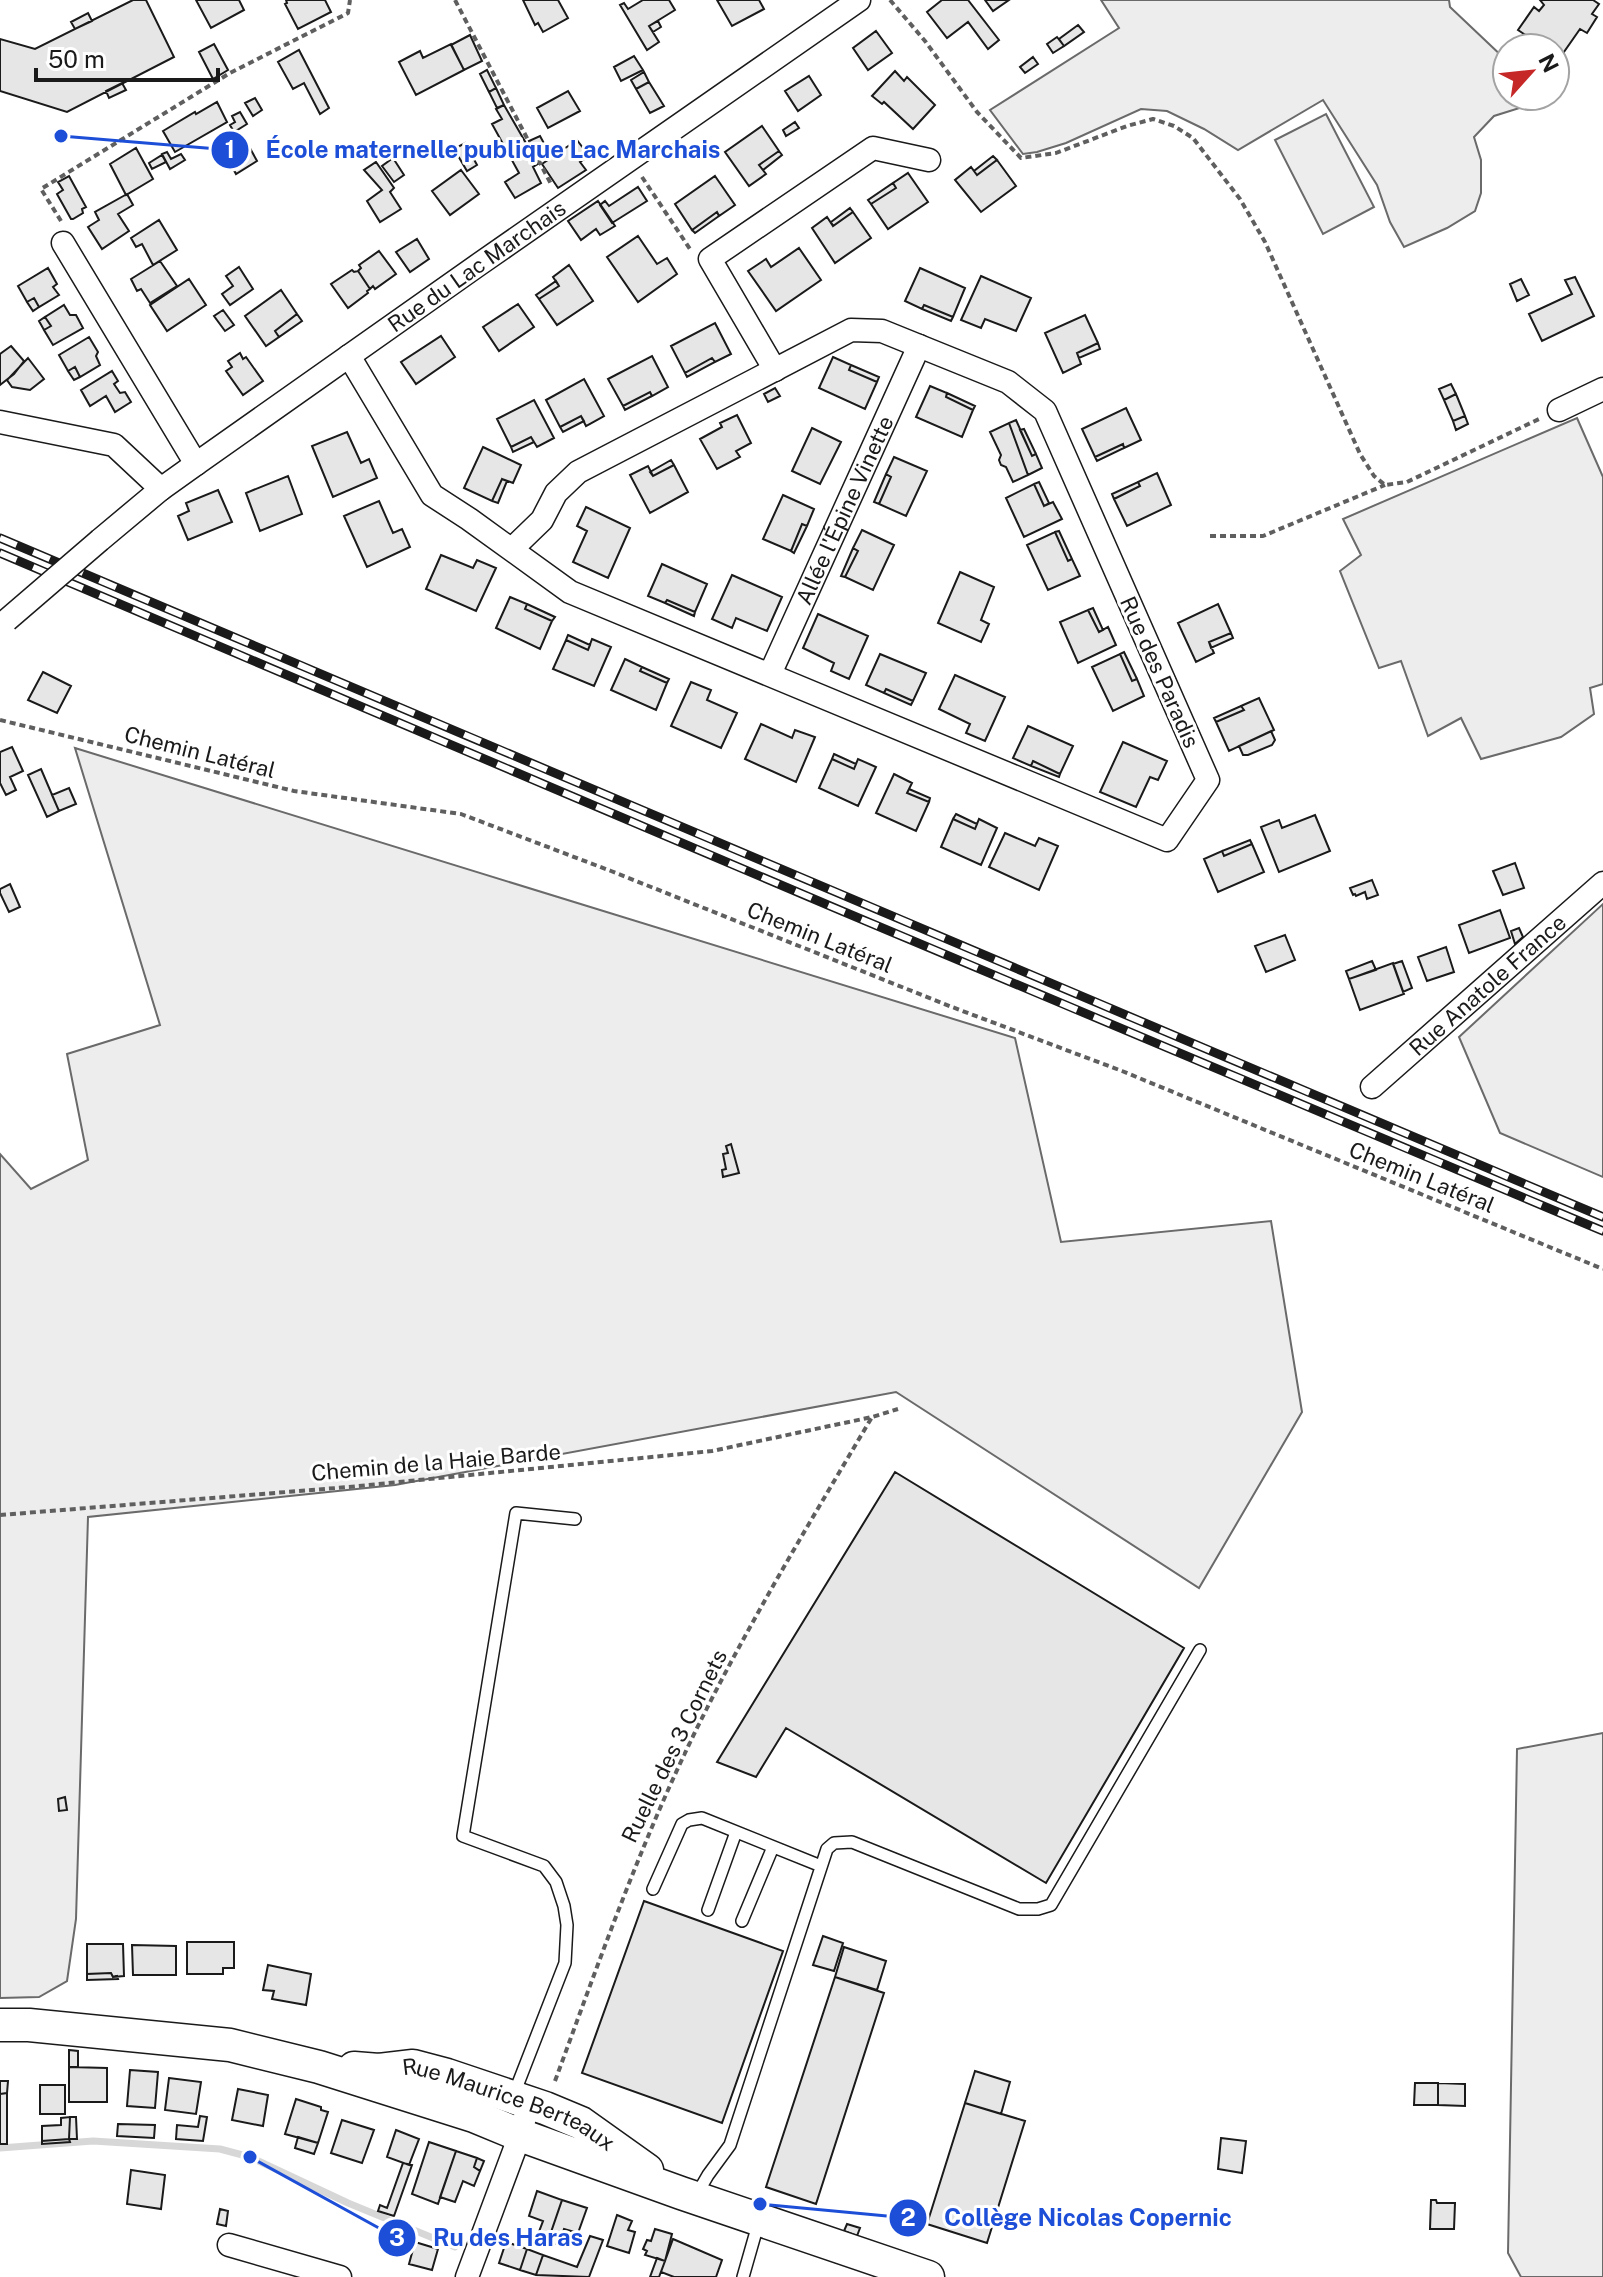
<svg xmlns="http://www.w3.org/2000/svg" width="1603" height="2277" viewBox="0 0 1603 2277" font-family="'Public Sans',sans-serif">
  <rect width="100%" height="100%" fill="#fff"/>
  <path fill="#ededed" stroke="#6a6a6a" stroke-width="2" d="M1101,0h348l1,7 57,54v35h33l-14,10 -32,10 -20,21 7,23v33l-6,18 -28,17 -43,19 -14,-25 -13,-37 -54,-85 -85,50 -34,-21 -37,-18 -26,-2 -75,34 -29,9 -14,2 -33,-44 129,-82z
    M1326,114l48,93 -51,27 -48,-94z
    M1577,418l26,59v207l-13,4 4,26 -33,23 -80,22 -20,-41 -33,18 -27,-75 -22,7 -39,-97 21,-16 -18,-36z
    M75,748l940,290 46,204 210,-21 31,191 -103,176 -303,-196 -501,93 -307,32 -12,402 -9,62 -28,16 -39,1v-844l31,35 57,-29 -21,-106 93,-29z
    M1603,904v273l-103,-44 -41,-96z
    M1603,1733v544h-82l-13,-24 9,-504z"/>
  <g fill="none" stroke-linecap="round" stroke-linejoin="round">
    <path stroke="#d7d7d7" stroke-width="7" d="M0,2148l93,-7 127,8 30,8 98,46 107,44"/>
  </g>
  <path fill="#e6e6e6" stroke="#1a1a1a" stroke-width="2" d="M133,0h13l28,57 -107,55 -67,-21v-52l35,10z
    M196,0h43l5,10 -33,18z
    M286,0h39l6,12 -33,17 -13,-25 2,-1z
    M523,0h35l10,18 -25,14 -5,-9 -3,2z
    M643,0h26l6,10 -26,16 10,16 -12,8 -27,-45 4,-2 4,6z
    M717,0h42l5,9 -32,17z
    M942,0h26l31,40 -11,9 -20,-27 -21,16 -20,-26z
    M985,0h24l-16,11z
    M1540,0h53l6,4 -7,10 5,3 -10,16 -7,-4 -21,30 -4,-3v-8h-19l-9,-6 3,-4 -12,-8 16,-23 5,4 5,-6z
    M88,13l4,8 -17,8 -4,-7z
    M658,21l3,6 -8,5 -4,-6z
    M1078,25l6,7 -20,14 -5,-7z
    M876,31l16,22 -24,17 -15,-22z
    M470,35l12,26 -18,9 -13,-25z
    M1057,37l7,9 -11,7 -6,-9z
    M214,44l14,26 -15,9 -14,-27z
    M451,44l13,26 -48,25 -17,-33 21,-11 3,7z
    M299,50l30,58 -9,6 -16,-31 -11,6 -15,-27z
    M634,56l9,14 -22,11 -7,-14z
    M1033,57l5,7 -13,9 -5,-6z
    M487,70l9,18 -7,4 -9,-18z
    M895,71l9,10 3,-4 28,28 -22,24 -29,-27 -2,2 -10,-8z
    M644,72l5,10 -13,7 -5,-9z
    M809,76l12,19 -23,16 -13,-20z
    M649,82l15,24 -14,7 -14,-24z
    M122,83l4,7 -17,8 -3,-7z
    M496,88l8,17 -7,3 -8,-16z
    M568,91l12,20 -32,17 -11,-20z
    M255,98l7,12 -9,6 -8,-13z
    M217,102l10,20 -52,30 -12,-21 32,-19 1,2z
    M504,105l34,59 -5,3 8,16 -26,15 -10,-16 14,-9 -27,-49 10,-5 -6,-10z
    M240,112l7,12 -13,8 -4,-7 5,-3 -3,-6z
    M795,122l4,6 -13,8 -3,-6z
    M762,126l17,25 -20,14 7,9 -17,12 -24,-34z
    M540,136l6,11 -11,6 -6,-12z
    M245,139l12,22 -21,13 -12,-22z
    M577,140l12,16 -9,6 6,8 -28,18 -16,-24z
    M465,143l12,22 -10,6 -13,-22z
    M136,148l17,31 -27,16 -16,-31z
    M779,151l3,4 -19,15 -4,-5z
    M167,152l4,7 10,-5 4,6 -15,9 -8,-15z
    M162,155l4,7 -14,7 -3,-6z
    M993,156l4,4 -20,15 -3,-4z
    M393,158l11,17 -10,7 -12,-16z
    M997,160l19,26 -35,26 -26,-32 16,-13 6,8z
    M376,162l18,26 -4,4 11,17 -21,13 -13,-21 15,-11 -18,-20z
    M461,170l18,24 -29,21 -18,-24z
    M908,173l20,29 -40,27 -17,-25 25,-16 -3,-5z
    M69,176l17,31 -4,2 1,4 -10,6h-2l-14,-25 6,-4 -5,-8z
    M715,176l20,29 -16,11 -2,-4 -25,18 -17,-26z
    M893,183l3,5 -25,16 -3,-4z
    M638,187l9,14 -35,22 -12,-18 5,-4 4,5z
    M127,194l6,11 -15,9 11,17 -27,18 -14,-22 11,-7 -4,-8z
    M598,201l17,25 -15,9 -4,-6 -15,11 -13,-19z
    M850,208l3,4 -20,14 -2,-4z
    M717,212l2,4 -24,17 -3,-3z
    M853,212l18,26 -36,25 -23,-35 15,-11 6,9z
    M159,220l18,30 -24,15 -11,-21 -6,3 -5,-9z
    M638,236l19,28 10,-6 10,16 -39,28 -31,-45z
    M417,239l12,20 -19,13 -14,-20z
    M799,248l22,32 -45,31 -28,-40 18,-12 5,8z
    M379,251l17,23 -21,15 -2,-3 -3,3 -12,-18 3,-3 -2,-3z
    M160,261l17,25 -27,17 -9,-14 -4,2 -6,-12z
    M569,265l24,36 -36,24 -18,-26 20,-13 -6,-9z
    M239,267l14,22 -23,16 -8,-11 11,-8 -7,-10z
    M48,268l9,16 -4,3 6,8 -20,12 -5,-9 -7,4 -9,-16z
    M920,268l45,20 -12,29 -29,-12 -2,4 -17,-8z
    M352,270l2,2 4,-1 12,18 -3,2 1,2 -20,15 -17,-24z
    M981,276l50,22 -15,33 -31,-12 -4,9 -20,-8z
    M1575,277l19,39 -52,25 -13,-27 43,-20 -7,-14z
    M189,279l17,26 -39,26 -17,-26z
    M1521,279l8,16 -12,6 -7,-17z
    M556,281l3,5 -20,13 -3,-4z
    M281,290l16,24 -22,17 4,6 -13,9 -21,-30z
    M34,298l5,9 -6,4 -6,-9z
    M518,304l16,23 -35,24 -16,-24z
    M64,305l6,10h6l7,13 -30,17 -9,-15 7,-4 -6,-9z
    M924,305l29,12 -2,4 -29,-12z
    M223,310l11,15 -9,6 -11,-15z
    M297,314l5,7 -23,16 -4,-6z
    M1085,315l13,28 -21,10 4,11 -18,9 -18,-40z
    M45,317l6,9 -7,4 -5,-9z
    M715,323l16,31 -16,8 -3,-4 -27,15 -14,-27z
    M441,336l14,21 -39,27 -15,-22z
    M89,337l9,15 -2,4 4,9 -20,12 -5,-10 -7,4 -9,-16z
    M1098,343l2,6 -21,9 -2,-5z
    M11,346l13,15 -10,13 -14,11v-31z
    M240,353l3,6 3,-2 17,24 -20,14 -17,-24 6,-4 -4,-6z
    M652,356l16,31 -16,9 -2,-4 -27,14 -15,-27z
    M833,357l18,8 -2,5 28,12 -12,27 -46,-21z
    M28,358l16,21 -14,11 -18,-3 -5,-7z
    M712,358l3,4 -28,15 -2,-4z
    M851,365l28,12 -2,5 -28,-12z
    M75,367l5,10 -6,3 -6,-9z
    M112,371l6,10 -4,3 6,9 5,-1 6,10 -16,10 -9,-16 -16,10 -9,-16z
    M584,379l20,37 -18,10 -5,-10 -21,11 -14,-27z
    M1451,384l5,10 -12,6 -5,-11z
    M930,386l17,7 -1,4 27,13 -11,27 -46,-20z
    M775,388l5,8 -12,6 -4,-8z
    M650,392l2,4 -27,14 -2,-4z
    M947,393l28,13 -2,4 -27,-13z
    M1456,394l9,22 -12,5 -9,-21z
    M534,400l20,38 -17,9 -6,-10 -20,10 -14,-28z
    M1126,408l15,32 -17,8 -1,-4 -28,13 -13,-28z
    M737,415l14,28 -15,8 4,6 -23,12 -17,-30 22,-12 -2,-4z
    M581,416l3,5 -21,11 -3,-5z
    M1465,416l3,8 -12,6 -3,-9z
    M1016,420l16,36 4,-2 6,14 -14,7 -19,-52z
    M1009,423l19,52 -15,7 -7,-15 -5,-2 -2,-5 2,-5 -11,-23z
    M812,428l29,14 -21,42 -28,-13z
    M1024,429l12,25 -4,2 -12,-26z
    M347,432l14,31 8,-4 8,19 -44,19 -21,-51z
    M531,437l3,5 -21,10 -2,-5z
    M1123,444l1,4 -27,13 -2,-4z
    M483,447l38,18 -8,18 -11,-4 -10,22 -28,-13z
    M894,457l33,14 -21,45 -27,-12 12,-27 -5,-3z
    M671,460l3,5 -21,11 -3,-4z
    M674,465l14,27 -38,21 -20,-38 18,-9 5,10z
    M1157,473l14,32 -44,21 -13,-27 26,-13 -2,-4z
    M886,474l5,3 -12,27 -5,-2z
    M288,476l14,38 -42,17 -14,-38z
    M502,479l5,2 -9,22 -6,-2z
    M1039,482l10,21 -5,3 -10,-22z
    M1138,482l2,4 -26,13 -2,-5z
    M1034,484l10,22 9,-4 9,17 -38,18 -18,-39z
    M218,490l14,32 -44,18 -10,-24 11,-5 -3,-8z
    M783,495l31,14 -7,17 -5,-2 -11,27 -28,-12z
    M379,501l14,32 9,-4 8,18 -43,20 -23,-51z
    M586,507l44,21 -22,50 -35,-16 14,-31 -10,-5z
    M802,524l5,2 -13,27 -3,-2z
    M862,530l32,15 -21,45 -28,-13 13,-26 -5,-3z
    M1059,531l13,28 -4,2 -13,-29z
    M1055,532l13,29 4,-2 8,17 -32,14 -21,-45z
    M853,548l5,3 -13,26 -4,-1z
    M441,555l32,13 4,-8 19,8 -20,43 -50,-22z
    M662,564l45,20 -12,28 -28,-12 -2,3 -17,-7z
    M960,572l34,15 -13,33 8,4 -8,18 -43,-19z
    M732,575l50,22 -15,34 -31,-13 -4,10 -20,-9z
    M510,597l17,7 -2,5 27,12 -12,28 -44,-21z
    M667,600l28,12 -1,4 -29,-13z
    M527,604l28,13 -3,4 -27,-12z
    M1218,604l13,29 -22,9 5,11 -18,9 -18,-39z
    M1093,608l10,22 -4,2 -11,-22z
    M1088,610l11,22 9,-5 8,18 -38,18 -18,-41z
    M818,614l50,22 -19,43 -18,-8 3,-8 -31,-15z
    M1231,633l2,5 -22,10 -2,-6z
    M568,635l22,10 -2,5 -22,-10z
    M592,639l19,8 -17,39 -41,-17 13,-29 22,10z
    M1124,652l13,27 -5,2 -12,-27z
    M880,654l46,19 -13,28 -27,-12 -2,4 -18,-8z
    M1120,654l12,27 5,-2 7,17 -31,15 -21,-44z
    M625,659l17,8 -2,4 27,12 -11,27 -45,-20z
    M642,667l27,12 -2,4 -27,-12z
    M43,672l28,14 -14,27 -29,-13z
    M955,675l50,22 -20,44 -19,-8 4,-9 -31,-15z
    M691,682l20,8 -4,10 30,13 -16,35 -50,-22z
    M886,689l27,12 -2,4 -27,-12z
    M1259,698l15,32 -45,21 -13,-29 28,-12 -3,-4z
    M1241,706l3,4 -28,12 -2,-4z
    M761,724l31,14 3,-8 20,7 -19,45 -51,-23z
    M1028,726l45,20 -13,28 -27,-13 -2,5 -18,-8z
    M1271,731l4,9 -3,5 -24,10h-5l-4,-9z
    M1123,742l44,19 -9,19 -8,-3 -14,30 -36,-15z
    M12,747l11,24 -13,6 6,13 -10,5 -6,-12v-31z
    M834,754l22,10 -2,5 -22,-10z
    M832,759l22,10 4,-10 18,8 -18,39 -39,-18z
    M1033,761l27,13 -1,3 -28,-11z
    M41,769l18,42 -12,6 -19,-42z
    M894,774l18,9 -5,10 22,9 -13,29 -40,-18z
    M69,788l7,16 -17,7 -7,-16z
    M909,789l21,9 -1,4 -22,-9z
    M956,814l21,10 -2,5 -22,-10z
    M1315,815l15,36 -51,21 -18,-45 18,-7 3,8z
    M953,819l22,10 4,-10 18,9 -16,37 -40,-18z
    M1005,833l30,13 4,-8 19,8 -19,44 -50,-23z
    M1250,840l2,4 -28,12 -2,-5z
    M1252,844l12,28 -46,20 -14,-33 18,-8 2,5z
    M1515,863l9,25 -21,7 -10,-24z
    M1372,880l6,15 -11,4 -2,-7 -9,4 -1,-2 -2,1 -3,-7z
    M10,884l10,23 -11,5 -9,-19v-4z
    M1500,910l10,28 -41,15 -10,-28z
    M1519,928l4,9 -8,7 -4,-13z
    M1285,935l10,25 -29,12 -11,-26z
    M1446,947l8,25 -27,9 -9,-24z
    M1372,961l4,9 -27,9 -3,-8z
    M1402,961l10,27 -9,4 -10,-28z
    M1393,963l11,31 -44,16 -11,-31z
    M731,1144l8,29 -16,4 -1,-7 4,-1 -3,-15 5,-1 -2,-7z
    M895,1472l289,176 -138,235 -260,-155 -30,49 -39,-15z
    M65,1797l2,13 -8,1 -1,-12z
    M644,1901l139,50 -61,172 -140,-50z
    M823,1936l20,7 -9,28 -21,-6z
    M187,1942h47v26h-11v6h-36z
    M87,1944h36l1,32 -11,1 -2,-4 -24,1z
    M132,1945l44,1v29h-43z
    M844,1947l42,14 -9,29 -42,-13z
    M268,1965l43,9 -5,31 -34,-6 2,-8 -11,-1z
    M111,1973l2,4 4,-1 1,3 -31,1v-6z
    M835,1977l49,16 -68,211 -50,-17z
    M69,2050l9,1v16h-9z
    M69,2067l38,1v34h-38z
    M130,2070l28,2 -3,36 -28,-2z
    M975,2071l35,11 -9,32 -36,-11z
    M169,2078l32,4 -5,32 -31,-4z
    M0,2081h8l-1,12 -7,1z
    M1415,2083h23v22h-24z
    M1438,2083l27,1v22l-27,-1z
    M40,2085h25v29h-25z
    M238,2089l30,6 -5,31 -31,-6z
    M7,2093v51h-7v-50z
    M296,2099l25,8v3l7,2 -10,31 -33,-9z
    M965,2103l60,18 -38,122 -60,-19z
    M200,2116l7,1 -4,24 -27,-2 1,-14 21,2z
    M70,2117h6l1,22h-8z
    M70,2117l-1,22 -27,2v-15l19,-1v-7z
    M342,2120l32,10 -12,33 -31,-10z
    M118,2124l37,1 -1,13 -37,-2z
    M396,2130l23,9 -10,26 -22,-8z
    M298,2137l20,6 -4,11 -19,-6z
    M1221,2138l25,3 -4,32 -24,-4z
    M69,2139l1,3 -28,2v-3z
    M429,2142l27,9 -18,53 -26,-10z
    M456,2151l21,7 -3,9 6,4 -6,15 -11,-5 -8,21 -15,-5z
    M477,2158l7,3 -4,10 -6,-4z
    M403,2163l9,2 -18,51 -16,-5 2,-6 7,3z
    M131,2170l34,5 -4,34 -34,-5z
    M537,2191l25,9 -14,41 -11,-4 6,-16 -14,-5z
    M562,2200l25,8 -9,25 -14,-4 -5,16 -11,-4z
    M1431,2200h5l1,3h18l-1,26h-24z
    M220,2209l8,2 -2,15 -9,-2z
    M617,2215l15,6 -4,9 7,2 -6,21 -22,-7z
    M847,2224l13,4 -3,8 -13,-5z
    M655,2229l17,5 -7,27 -20,-6 2,-4 -4,-2 4,-9 4,1z
    M590,2236l13,4 -14,37 -53,-2 7,-20 34,12z
    M673,2239l49,21 -6,17h-42l-13,-5z
    M415,2242l23,7 -6,21 -23,-6z
    M506,2242l21,7 -7,21 -21,-7z
    M527,2249l16,6 -7,20 -16,-5z
    M657,2258l8,3 -6,16h-9z"/>
  <g fill="none" stroke-linecap="round" stroke-linejoin="round">
    <g stroke="#1a1a1a" stroke-width="14">
      <path id="service" d="M653,1889l29,-65 7,-4 13,-2 119,48
        M708,1910l28,-78
        M742,1921l31,-74
        M514,2094l51,-131 2,-38 -3,-19 -8,-24 -12,-16 -81,-30 53,-323 59,6
        M697,2194l11,-19 22,-30 97,-296 7,-6 18,-1 167,67h19l13,-4 149,-255
        M743,2277l16,-56"/>
    </g>
    <g stroke="#1a1a1a" stroke-width="25">
      <g id="minor">
        <path d="M63,243l133,221"/>
        <path d="M349,356l83,139 37,24 101,73 597,248 41,-60 -163,-369 -37,-29 -126,-51 -31,-1 -273,142 -22,21 -14,27 -30,29"/>
        <path d="M775,370l-65,-111 163,-111 56,12"/>
        <path d="M1559,410l44,-21"/>
        <path d="M0,422l114,23 47,44"/>
        <path id="s1" d="M100,540l61,-51 35,-25c220,-156 441,-311 663,-464"/>
        <path id="s2" d="M770,674l149,-328"/>
        <path id="s3" d="M1372,1087l231,-204"/>
        <path d="M229,2245l111,32"/>
        <path d="M467,2277l53,-142 9,-32"/>
      </g>
    </g>
    <g stroke="#1a1a1a" stroke-width="35">
      <g id="secondary">
        <path d="M0,2025h29l201,20 89,22 155,49 46,19 161,58 247,84"/>
        <path id="s4" d="M354,2068l25,2 34,-4 34,9 98,33 36,15 66,47"/>
      </g>
    </g>
    <path stroke="#5f5f5f" stroke-width="4" stroke-dasharray="6 4" stroke-linecap="butt" d="M455,0l97,186
      M890,0l35,41 52,71 44,46 35,-5 71,-27 26,-7 21,7 19,12 47,61 25,43 95,212 14,22 11,9 22,-3 132,-63
      M642,177l48,72
      M61,221l-20,-32 189,-116 118,-60 2,-13
      M1210,536h53l122,-51
      M0,720l294,71 167,23 150,57 341,136 170,64 481,198
      M0,1515l349,-28 363,-36 160,-34 26,-8
      M555,2081c45,-122 88,-245 146,-361 52,-104 112,-203 171,-303"/>
    <use href="#service" stroke="#fff" stroke-width="11"/>
    <use href="#minor" stroke="#fff" stroke-width="22"/>
    <use href="#secondary" stroke="#fff" stroke-width="32"/>
    <g stroke="#1a1a1a" stroke-width="9">
      <path id="rail" d="M0,538l1603,679
        M0,553l842,358 761,320"/>
    </g>
    <use href="#rail" stroke="#fff" stroke-width="6" stroke-dasharray="18" stroke-linecap="butt"/>
    <g stroke="#1a1a1a" stroke-width="25" stroke-linecap="butt">
      <path id="minor-bridge" d="M7,620l93,-80"/>
    </g>
    <use href="#minor-bridge" stroke="#fff" stroke-width="22"/>
  </g>
  <g text-anchor="middle" stroke-width="6" stroke-linejoin="round" paint-order="stroke">
    <g font-size="22" fill="#1a1a1a" stroke="#fff">
      <text dy="8" stroke="none"><textPath href="#s1" startOffset="466">Rue du Lac Marchais</textPath></text>
      <text dy="8" stroke="none"><textPath href="#s2" startOffset="180">Allée l'Épine Vinette</textPath></text>
      <text transform="translate(1160 672) rotate(66)" y="8">Rue des Paradis</text>
      <text transform="translate(200 752) rotate(14)" y="8">Chemin Latéral</text>
      <text transform="translate(820 937) rotate(22)" y="8">Chemin Latéral</text>
      <text dy="8" stroke="none"><textPath href="#s3" startOffset="154">Rue Anatole France</textPath></text>
      <text transform="translate(1422 1177) rotate(22)" y="8">Chemin Latéral</text>
      <text transform="translate(436 1462) rotate(-5)" y="8">Chemin de la Haie Barde</text>
      <text transform="translate(674 1746) rotate(-64)" y="8">Ruelle des 3 Cornets</text>
      <text dy="8" stroke="none"><textPath href="#s4" startOffset="162">Rue Maurice Berteaux</textPath></text>
    </g>
  </g>
  <path fill="none" stroke="#1d4ed8" stroke-width="3" d="M61 136L230 150M760 2204L908 2218M250 2157L397 2238"/>
  <g fill="#1d4ed8" stroke="#fff" stroke-width="3">
    <circle cx="61" cy="136" r="8"/>
    <circle cx="760" cy="2204" r="8"/>
    <circle cx="250" cy="2157" r="8"/>
    <circle cx="230" cy="150" r="20"/>
    <circle cx="908" cy="2218" r="20"/>
    <circle cx="397" cy="2238" r="20"/>
  </g>
  <g font-size="24" text-anchor="middle" font-weight="bold" fill="#fff">
    <text x="230" y="158">1</text>
    <text x="908" y="2226">2</text>
    <text x="397" y="2246">3</text>
  </g>
  <g font-size="24" text-anchor="middle" font-weight="bold" fill="#1d4ed8" stroke="#fff" stroke-width="6" stroke-linejoin="round" paint-order="stroke">
    <text x="493" y="158">École maternelle publique Lac Marchais</text>
    <text x="1088" y="2226">Collège Nicolas Copernic</text>
    <text x="508" y="2246">Ru des Haras</text>
  </g>
  <g transform="translate(1531 72) rotate(63)"><circle r="38" fill="#ffffff" stroke="#a3a3a3" stroke-width="2"/>
  <path d="M0-6L14 30L0 20L-14 30Z" fill="#c62828"/>
  <text y="-12" font-size="22" font-weight="bold" text-anchor="middle" fill="#1a1a1a">N</text>
  </g>
  <path d="M36 68v12h182v-12" fill="none" stroke="#1a1a1a" stroke-width="4"/>
  <text x="48" y="68" font-size="24" fill="#1a1a1a" stroke="#ffffff" stroke-width="6" paint-order="stroke">50 m</text>
</svg>
